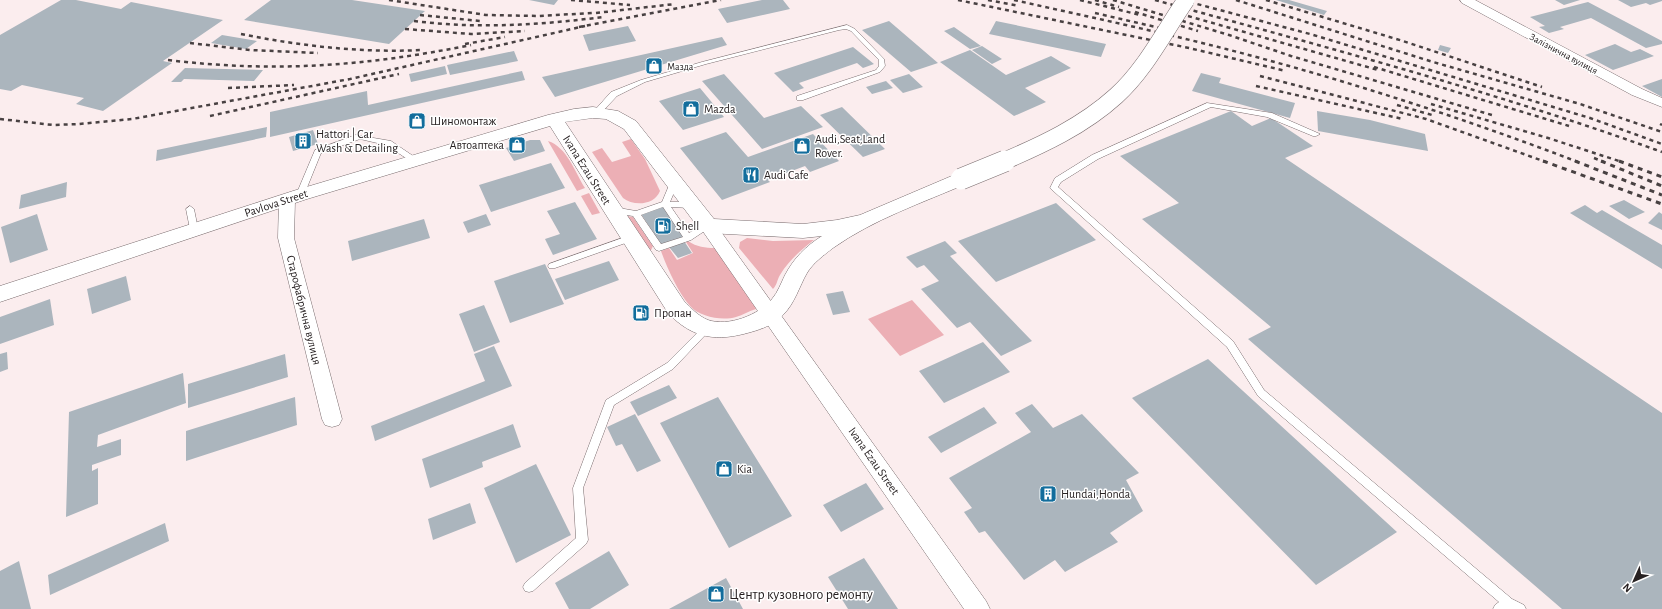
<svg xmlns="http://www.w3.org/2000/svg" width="1662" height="609" viewBox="0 0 1662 609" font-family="'Alegreya Sans',sans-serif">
  <rect width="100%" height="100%" fill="#fbedee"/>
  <path fill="#ecafb5" d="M631,139l14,20 15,32c-6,15 -27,15 -37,7l-31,-46 10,-4 10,14 19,-6 -9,-14z
    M548,141c19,6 27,31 37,47l-8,3z
    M589,193l11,20 -8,2 -11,-19z
    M622,215l11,2 20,29 -4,8z
    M747,238l26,3 41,-1c-13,10 -25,20 -34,35 -3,5 -3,10 -7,14l-34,-41 1,-6z
    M688,241c9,6 17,7 27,7l40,56 1,5c-7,2 -13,6 -20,8 -14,4 -36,0 -46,-11 -12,-14 -23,-38 -29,-55l8,-3 8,12 16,-7 -7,-11z
    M912,300l32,35 -44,21 -32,-37z"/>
  <path fill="#abb5bd" d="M61,0h15l45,9 10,-7 92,18 -60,41 9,2 -69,48 -27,-7 8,-6 -62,-13 -11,6 -11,-2v-54z
    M271,0h81l73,11 -36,33 -145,-24z
    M529,0h29l-4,5z
    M762,0h21l7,9 -63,14 -9,-14z
    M1276,0h13l38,11 -3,4z
    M1555,0h25l-16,5z
    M1618,0h44v1l-12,4 -4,-2 -15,4z
    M1588,2l74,39v3l-16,4 -55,-30 -31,9 4,2 -15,4 -10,-6 6,-1 -15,-9z
    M889,21l49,42 -27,9 -49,-42z
    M996,21l110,23 -5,13 -112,-23z
    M628,26l8,15 -47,10 -6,-16z
    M954,27l27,19 -11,3 -26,-18z
    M222,35l35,6 -11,8 -35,-6z
    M722,37l5,8 -172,52 -13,-20z
    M1615,44l16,8 9,-3 14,7 -41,14 -28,-15z
    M1440,45l11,3 -3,5 -10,-3z
    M982,46l20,13 -10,5 -20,-14z
    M853,47l21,17 -11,4 -6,-5 -58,20 5,5 -11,4 -19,-19z
    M970,50l36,25 45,-19 20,12 -46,20 21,14 -32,14 -74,-54z
    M514,51l4,10 -68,14 -3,-10z
    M445,66l2,8 -36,8 -2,-8z
    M185,68l78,2 -9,11 -70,-2 -3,3h-10z
    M522,71l3,9 -255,57v-25l97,-21 1,14z
    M1201,73l20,5 -2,5 76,20 -5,15 -98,-27z
    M724,74l40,44 37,-12 22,21 -61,22 -60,-68z
    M909,74l14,13 -20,6 -13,-13z
    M1662,79v18l-20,-11z
    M886,81l7,7 -21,6 -6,-7z
    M700,88l24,29 -41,13 -24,-29z
    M842,107l43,42 -22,8 -43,-42z
    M1231,111l21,15 19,-8 42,28 -28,12 377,255v196h-100l-314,-270 23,-12 -129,-108 37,-16 -59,-47z
    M1317,111l53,9 55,14 3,17 -110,-20z
    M267,127l-1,10 -110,24 1,-11z
    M313,130l5,14 -25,7 -4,-14z
    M726,132l22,25 65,-23 26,27 -29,11 -5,-6 -37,14 2,2 -48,18 -42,-52z
    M530,140h10l5,11 -31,10 -8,-13z
    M551,163l14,25 -74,24 -12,-27z
    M67,182l-1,15 -47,12 2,-14z
    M1624,200l21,12 -16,7 -20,-13z
    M575,202l22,37 -44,16 -8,-16 15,-5 -13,-23z
    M1056,203l40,37 -100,42 -38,-41z
    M1585,205l12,8 5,-3 60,35v24l-92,-56z
    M664,206l21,31 -23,9 -21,-32z
    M1659,212l3,2v16l-14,-7z
    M37,214l11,36 -38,13 -9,-36z
    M486,214l5,11 -23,8 -5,-11z
    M424,219l6,19 -78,23 -4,-20z
    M684,241l8,12 -14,5 -9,-11z
    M945,241l12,12 -7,3 82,85 -31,15 -31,-34 -13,6 -36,-39 18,-8 -15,-16 -7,3 -11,-11z
    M609,261l10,19 -54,20 -10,-21z
    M545,264l19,40 -54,19 -16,-42z
    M126,276l5,24 -39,14 -5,-25z
    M843,291l7,21 -17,3 -7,-21z
    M50,299l4,26 -54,19v-27z
    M484,305l16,37 -26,10 -15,-38z
    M983,342l27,30 -66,31 -25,-32z
    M494,346l18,40 -137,55 -4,-15 114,-45 -11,-27z
    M7,352l1,17 -8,3v-18z
    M285,354l3,23 -100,31v-24z
    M1208,359l189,173 -81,53 -184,-187z
    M183,373l3,30 -88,32 -1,12 24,-8v16l-29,10v6l6,-3v36l-32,13 3,-105z
    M669,385l8,13 -39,18 -8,-14z
    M295,397l2,28 -111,36v-30z
    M718,397l74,119 -63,32 -69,-125z
    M1032,404l21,24 29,-14 57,59 -13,7 17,31 -33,22 8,9 -53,30 -10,-12 -31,20 -39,-49 -6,2 -15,-21 8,-4 -23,-30 82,-46 -16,-19z
    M984,407l13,16 -56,30 -13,-16z
    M635,414l26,47 -24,11 -15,-28 -6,2 -9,-19z
    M513,424l8,23 -39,15 1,5 -53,21 -8,-29z
    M536,464l35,71 -55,28 -32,-75z
    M866,483l18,26 -43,23 -18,-27z
    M470,503l6,20 -43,17 -5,-21z
    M165,523l4,18 -119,54 -2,-20z
    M609,551l20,34 -39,24h-21l-14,-26z
    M864,558l34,51h-50l-20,-32z
    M19,561l12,48h-31v-38z
    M726,578l17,31h-74z"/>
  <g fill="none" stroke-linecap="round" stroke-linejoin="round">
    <g stroke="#796c6e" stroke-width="1">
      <path id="lane" d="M847,25l8,4 29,30 1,7 -5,6 -77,28h-6v-4l79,-26 3,-4v-6l-28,-29 -5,-2 -7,1 -133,34 -61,18 -28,14 -16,17h-6l-1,-2 17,-19 30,-12 61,-18z
        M1207,103l65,10 48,21 -4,2h-3l-46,-19 -56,-10 -113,52 -37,23 -3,5 175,154 31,49 248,209 12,6 2,4h-33l2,-4 4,-3 -241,-206 -31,-49 -177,-159 5,-10 37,-23z
        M356,135l35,6 28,19 -4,2h-3l-26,-17 -26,-6 -39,14 -17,42 -1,2h-6l-1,-2 19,-45z
        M674,180l4,3 -8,19h21l4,3 -4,3 -20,-1 18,26 16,-9 3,-1 4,3 -21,14 -32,11 -3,-1 -23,-34 -20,-3 -4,-3 4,-3 23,4 26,-9 8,-19zM663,207l20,30 -22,7 -20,-29z
        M190,206l4,3 4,20 -4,3 -4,-3 -4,-20z
        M631,235l4,3 -1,2 -79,28h-6l-1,-2 1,-2z
        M707,325l3,1 2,2 -2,2 -37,39 -59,36 -31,83 5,52 -2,4 -53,47 -4,1 -4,-1 -2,-4 2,-4 51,-45 -3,-50 33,-88 61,-37 37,-37z"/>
    </g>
    <g stroke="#796c6e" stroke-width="1">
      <path id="street" d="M1460,0h15l167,89 20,9v9l-30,-12 -170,-92z
        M287,195l6,1 2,4 -1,38 48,181 -3,6 -7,2 -7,-2 -3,-6 -44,-181 1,-38 2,-4z
        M708,220l6,2 272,379 4,8h-26l-262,-379 -2,-4 2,-4z"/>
    </g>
    <g stroke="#796c6e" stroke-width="1">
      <path id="secondary" d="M593,107l25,4 18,10 78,98 89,5 34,-4 23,-5 94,-40 7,-2 7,2 3,4 -3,4c-46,20 -94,36 -135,65 -9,7 -20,15 -26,25 -8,14 -12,30 -24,42 -8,9 -21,14 -32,17 -34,10 -58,7 -83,-19l-118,-187 -243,73 -307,103v-16l293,-95 255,-76 26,-6zM593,118l13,1 18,10 77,102 7,2 95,5 19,-2c-16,10 -28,22 -37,39 -4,8 -7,17 -13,24 -13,16 -44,28 -64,21 -10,-4 -17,-12 -24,-19l-119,-179z"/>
    </g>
    <use href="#lane" fill="#fff" fill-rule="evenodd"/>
    <use href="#street" fill="#fff" fill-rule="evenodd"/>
    <use href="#secondary" fill="#fff" fill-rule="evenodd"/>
    <path stroke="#484142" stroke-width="2.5" stroke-dasharray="4 4" stroke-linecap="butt" d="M389,0l97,15 53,1 53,-3
      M571,0l59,5
      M958,0l231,48 97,23
      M988,0l31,6
      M1014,0c71,16 142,31 212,49 120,31 237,69 352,113
      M1080,0l60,15
      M1095,0l24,7
      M1113,0l116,35 62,21 201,59
      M1155,0c170,47 341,92 507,152
      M1182,0l128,34 280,84 72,26
      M1236,0l197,62 147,42 82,28
      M1266,0l137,41 139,46
      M1135,12l63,19
      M596,13l79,-9
      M1095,13l65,15
      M420,15l60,6
      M1188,16l190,54
      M414,21c64,8 126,4 189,-4
      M579,27l142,-27
      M405,29l66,5 54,-3
      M241,34c60,12 119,19 181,16
      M190,43l60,7 68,3
      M465,44l40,-7
      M168,60c107,13 198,6 303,-15
      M1374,67l195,59
      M1260,76l166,43 120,43
      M1256,86l147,33
      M228,88l66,-3
      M1431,104l117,34 74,24
      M1397,105l35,10
      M210,116l189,-42
      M0,119l53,6 26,-1 53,-5 218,-40 235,-53
      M1660,124l2,1
      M1594,158l10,4"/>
    <path stroke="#484142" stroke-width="3" stroke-dasharray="5 5" stroke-linecap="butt" d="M1543,161l119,43
      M1575,161l87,34
      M1601,161l61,25
      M1619,161l43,16"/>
    <g stroke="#796c6e" stroke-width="18" stroke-linecap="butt">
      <path id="secondary-bridge-far1" d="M1002,162c40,-17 81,-36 114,-66 29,-26 48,-64 70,-96"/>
    </g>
    <g stroke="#796c6e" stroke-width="22" stroke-linecap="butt">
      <path id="secondary-bridge" d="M961,179l44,-18"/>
    </g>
    <use href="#secondary-bridge-far1" stroke="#fff" stroke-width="17"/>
    <use href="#secondary-bridge" stroke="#fff" stroke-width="21"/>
  </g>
  <defs>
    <g id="shop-square" transform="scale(0.9)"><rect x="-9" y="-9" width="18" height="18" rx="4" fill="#126d9c" stroke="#fff"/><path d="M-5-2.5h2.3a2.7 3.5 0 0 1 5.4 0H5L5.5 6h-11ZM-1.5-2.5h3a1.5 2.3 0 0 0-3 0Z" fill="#fff"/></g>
    <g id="building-square" transform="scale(0.9)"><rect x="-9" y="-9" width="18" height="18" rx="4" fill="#126d9c" stroke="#fff"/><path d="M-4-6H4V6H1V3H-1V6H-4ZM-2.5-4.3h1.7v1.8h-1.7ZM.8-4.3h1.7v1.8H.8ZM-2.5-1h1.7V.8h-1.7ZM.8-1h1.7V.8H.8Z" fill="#fff"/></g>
    <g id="restaurant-square" transform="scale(0.9)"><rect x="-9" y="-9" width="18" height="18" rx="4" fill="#126d9c" stroke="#fff"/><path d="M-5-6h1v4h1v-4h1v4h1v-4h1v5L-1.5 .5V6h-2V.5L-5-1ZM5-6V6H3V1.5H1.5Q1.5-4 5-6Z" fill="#fff"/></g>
    <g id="fuel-square" transform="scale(0.9)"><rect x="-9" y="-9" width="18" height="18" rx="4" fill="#126d9c" stroke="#fff"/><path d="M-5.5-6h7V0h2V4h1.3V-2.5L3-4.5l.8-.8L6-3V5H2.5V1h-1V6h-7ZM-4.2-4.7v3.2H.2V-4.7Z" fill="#fff"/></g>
  </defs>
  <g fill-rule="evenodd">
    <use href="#shop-square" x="654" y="66"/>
    <use href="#shop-square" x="691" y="109"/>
    <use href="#shop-square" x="417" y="121"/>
    <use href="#building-square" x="303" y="141"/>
    <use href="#shop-square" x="517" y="145"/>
    <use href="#shop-square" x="802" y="146"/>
    <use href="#restaurant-square" x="751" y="175"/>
    <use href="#fuel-square" x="663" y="226"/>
    <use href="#fuel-square" x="641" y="313"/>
    <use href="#shop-square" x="724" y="469"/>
    <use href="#building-square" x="1048" y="494"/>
    <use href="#shop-square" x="716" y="594"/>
  </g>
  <g text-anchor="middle" stroke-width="3" stroke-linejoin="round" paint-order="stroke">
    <g font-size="10" fill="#272122" stroke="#fff">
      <text transform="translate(1564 53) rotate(28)" y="4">Залізнична вулиця</text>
    </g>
    <g font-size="10" fill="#272122" stroke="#fff" text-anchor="start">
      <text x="667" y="70">Мазда</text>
    </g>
    <g font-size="12" fill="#272122" stroke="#fff" text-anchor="start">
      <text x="704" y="113">Mazda</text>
      <text x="430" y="125">Шиномонтаж</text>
      <text x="316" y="138">Hattori | Car<tspan x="316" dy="14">Wash &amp; Detailing</tspan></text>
      <text x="815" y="143">Audi,Seat,Land<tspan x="815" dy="14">Rover.</tspan></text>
      <text x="504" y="149" text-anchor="end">Автоаптека</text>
      <text x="764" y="179">Audi Cafe</text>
      <text x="676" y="230">Shell</text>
      <text x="654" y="317">Пропан</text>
      <text x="737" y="473">Kia</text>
      <text x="1061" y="498">Hundai,Honda</text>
    </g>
    <g font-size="12" fill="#272122" stroke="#fff">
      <text transform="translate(587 170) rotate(58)" y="4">Ivana Ezau Street</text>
      <text transform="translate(276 203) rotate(-18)" y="4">Pavlova Street</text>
      <text transform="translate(304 310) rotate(76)" y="4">Старофабрична вулиця</text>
      <text transform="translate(874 461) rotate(55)" y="4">Ivana Ezau Street</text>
    </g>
    <g font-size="14" fill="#272122" stroke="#fff" text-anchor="start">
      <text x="729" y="599">Центр кузовного ремонту</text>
    </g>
  </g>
  <g transform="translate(1634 581) rotate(225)" stroke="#ffffff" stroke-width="3" paint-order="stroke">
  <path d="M0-3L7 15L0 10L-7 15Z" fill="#272122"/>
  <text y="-6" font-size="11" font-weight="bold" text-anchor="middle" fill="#272122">N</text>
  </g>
</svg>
